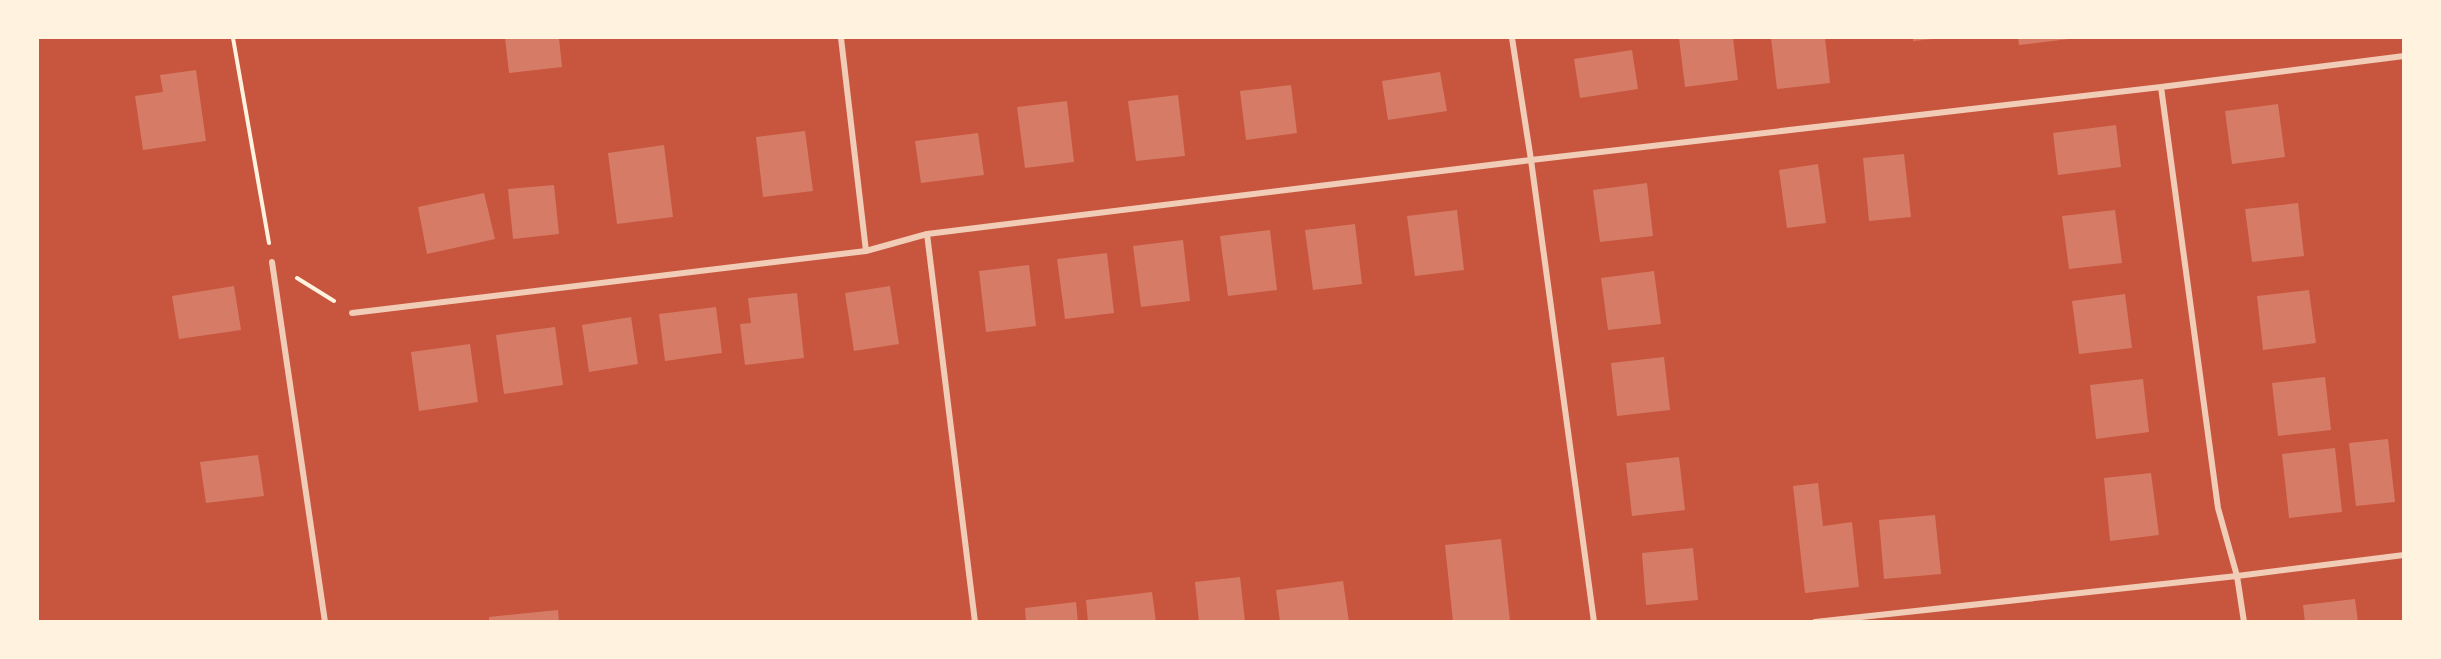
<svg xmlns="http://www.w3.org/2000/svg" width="2441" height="659" viewBox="0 0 2441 659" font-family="'Exo 2',sans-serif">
  <rect width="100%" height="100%" fill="#c8553d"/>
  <path fill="#d67c66" d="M505,38h54l3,29 -53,6z
    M1679,38h54l5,42 -53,7z
    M1771,38h54l5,45 -53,6z
    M1913,38h20v1l-20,2z
    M2018,38h51v1l-50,6z
    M1632,50l6,39 -58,9 -6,-39z
    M196,70l10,71 -63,9 -8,-54 28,-4 -3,-17z
    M1440,72l7,39 -59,9 -6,-39z
    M1291,85l6,48 -51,7 -6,-49z
    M1178,95l7,61 -49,5 -8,-60z
    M1067,101l7,61 -49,6 -8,-61z
    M2278,104l7,53 -53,7 -7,-53z
    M2116,125l5,42 -63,8 -5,-42z
    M805,131l8,60 -50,6 -7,-60z
    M978,133l6,42 -63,8 -6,-42z
    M664,145l9,72 -56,7 -9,-71z
    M1904,154l7,63 -42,4 -6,-63z
    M1818,164l8,59 -39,5 -8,-58z
    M1647,183l6,53 -53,6 -7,-52z
    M554,185l5,49 -46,5 -5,-50z
    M484,193l11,46 -68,15 -9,-47z
    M2298,203l6,53 -52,6 -7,-53z
    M1457,210l7,60 -49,6 -8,-60z
    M2115,210l7,53 -53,6 -7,-53z
    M1355,224l7,60 -49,6 -8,-60z
    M1270,230l7,60 -49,6 -8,-60z
    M1183,240l7,61 -49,6 -8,-61z
    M1107,253l7,60 -49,6 -8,-60z
    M1029,265l7,61 -50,6 -7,-61z
    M1654,271l7,53 -53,6 -7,-52z
    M234,286l7,44 -62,9 -7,-43z
    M890,286l9,58 -45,7 -9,-58z
    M2309,290l7,53 -53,7 -6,-54z
    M797,293l7,65 -59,7 -5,-41 11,-1 -3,-25z
    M2125,294l7,54 -53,6 -7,-53z
    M716,307l6,46 -57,8 -6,-47z
    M631,317l7,47 -49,8 -7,-47z
    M555,327l8,58 -59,9 -8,-59z
    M470,344l8,58 -59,9 -8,-59z
    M1664,357l6,53 -53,6 -6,-53z
    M2325,377l6,53 -53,6 -6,-53z
    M2143,379l6,53 -53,7 -6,-54z
    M2388,439l7,63 -39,4 -7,-63z
    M2335,448l7,64 -53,6 -7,-64z
    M258,455l6,41 -58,7 -6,-41z
    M1679,457l6,53 -53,6 -6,-53z
    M2151,473l8,62 -49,6 -6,-63z
    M1818,483l5,43 29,-4 7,65 -54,6 -12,-107z
    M1935,515l6,59 -57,5 -5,-59z
    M1501,539l9,82 -57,1 -8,-77z
    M1693,548l5,52 -52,5 -4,-52z
    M1240,577l5,45h-46l-4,-40z
    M1343,581l6,41h-69l-4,-32z
    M1152,592l4,30h-68l-2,-22z
    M2355,599l3,23h-53l-2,-17z
    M1076,602l2,20h-52l-1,-14z
    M558,610l1,12h-70v-5z"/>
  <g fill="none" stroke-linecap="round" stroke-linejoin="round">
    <path stroke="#fff3e0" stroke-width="4" d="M233,38l36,205
      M297,278l37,23"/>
    <path stroke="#f1ccb7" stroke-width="6" d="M841,38l25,213
      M1512,38l19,122 63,462
      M2161,87l57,421 19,68 7,46
      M927,234l48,388
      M272,262l53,360
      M352,313l514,-62 61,-17 604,-74 630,-73 243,-31
      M1815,622l422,-46 167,-21"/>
  </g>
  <rect width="2441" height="659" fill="none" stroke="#fff3e0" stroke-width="78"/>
</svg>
